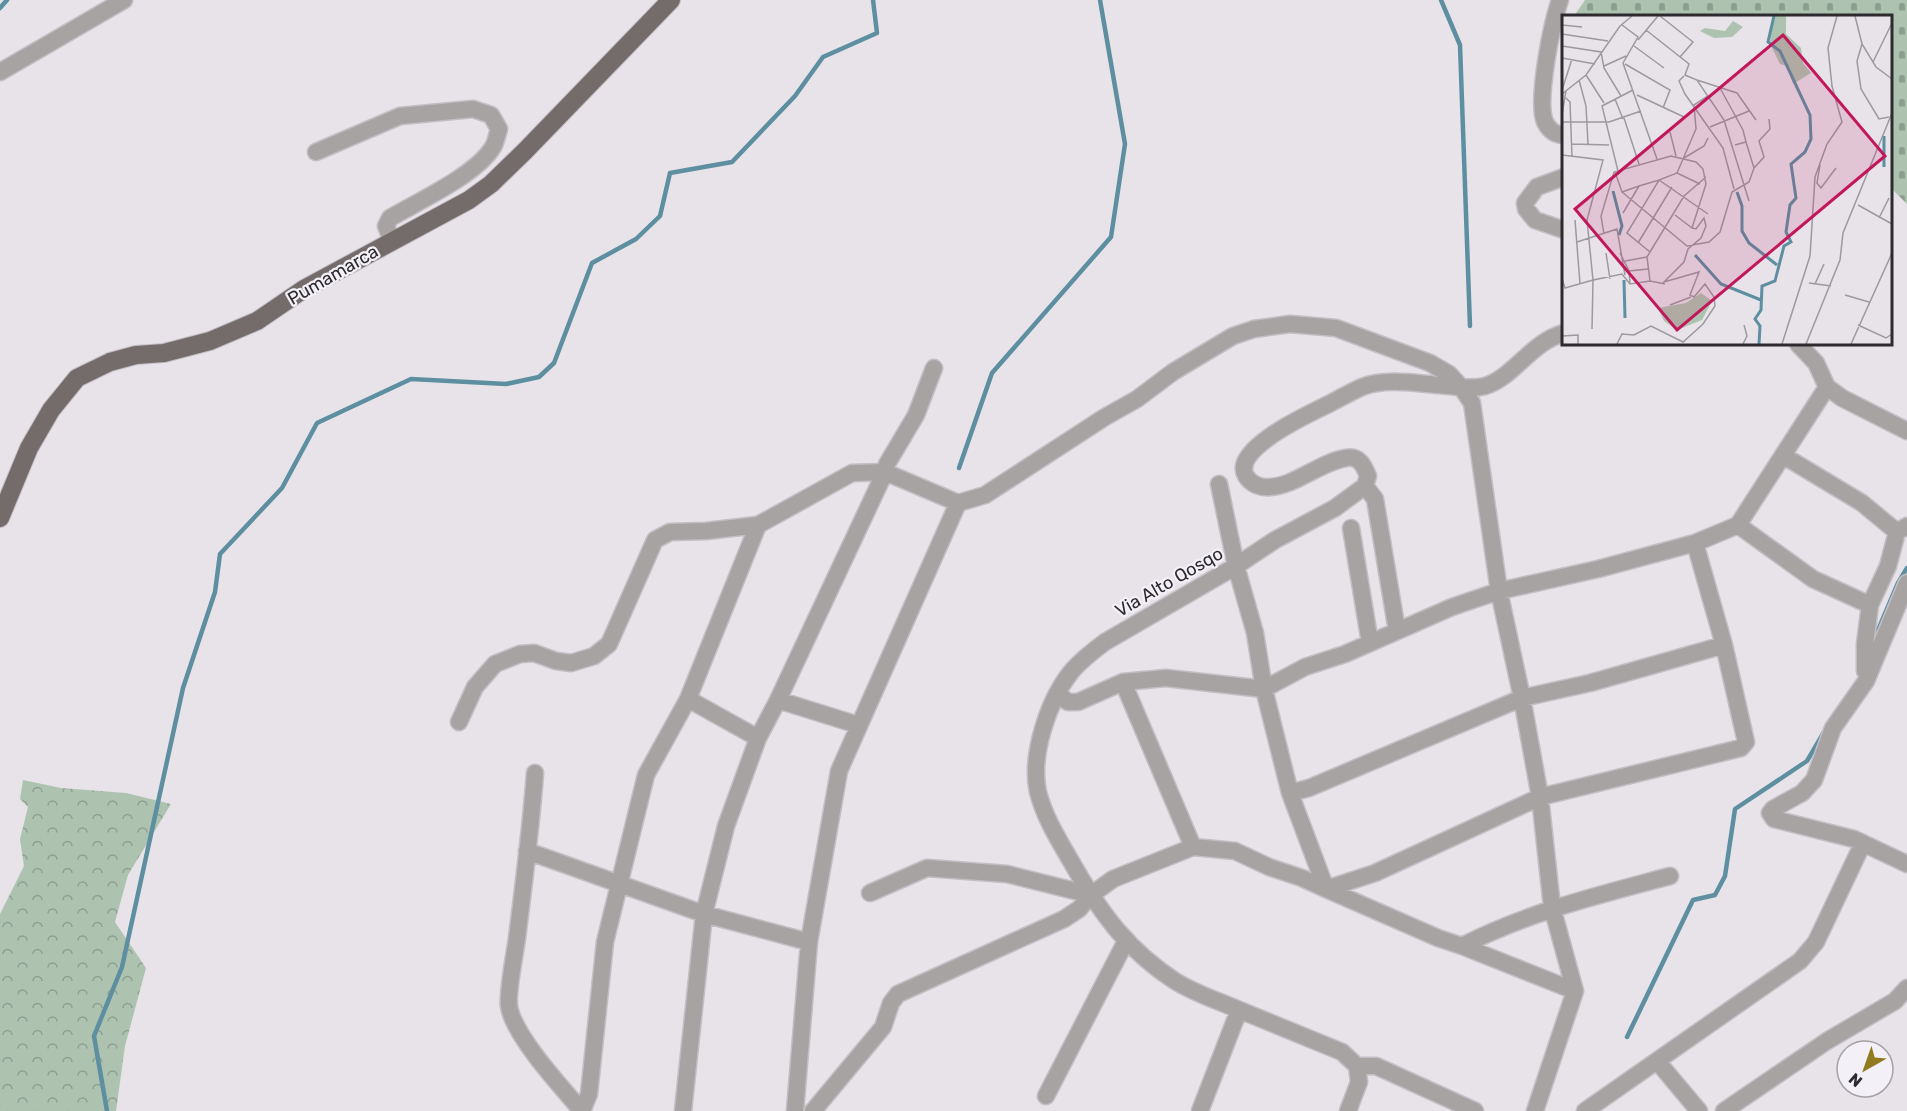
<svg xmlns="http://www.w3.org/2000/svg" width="1907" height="1111" viewBox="0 0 1907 1111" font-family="Rubik,sans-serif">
  <defs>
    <pattern id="forest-crowns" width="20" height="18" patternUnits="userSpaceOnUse" patternTransform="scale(1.5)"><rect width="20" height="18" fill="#adc3b0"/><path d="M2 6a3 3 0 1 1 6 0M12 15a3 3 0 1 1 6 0" fill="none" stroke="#8d9f90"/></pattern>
    <pattern id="cemetery-stones" width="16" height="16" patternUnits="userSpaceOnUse" patternTransform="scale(1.5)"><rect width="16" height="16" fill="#adc3b0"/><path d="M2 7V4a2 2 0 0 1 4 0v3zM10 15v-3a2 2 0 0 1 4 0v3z" fill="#8d9f90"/></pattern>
  </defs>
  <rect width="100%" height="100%" fill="#e7e3e9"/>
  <path fill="url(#forest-crowns)" d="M23,780l38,8 65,5 45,11 -43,71 -13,47 31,46 -21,78 -9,65h-116v-197l24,-48 -4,-27 8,-32 -8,-8z"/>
  <path fill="url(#cemetery-stones)" d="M1585,0h322v204l-16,-16 -1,-172h-316z"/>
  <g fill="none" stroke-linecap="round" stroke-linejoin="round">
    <path stroke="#5d8fa1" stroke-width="4.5" d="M1441,0l19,45 10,281
      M0,8l7,-8
      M959,468l33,-95 119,-136 14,-93 -25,-144
      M1873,642l25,-59 9,-15
      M1627,1037l66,-137 22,-5 10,-19 10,-67 72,-48 17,-29
      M107,1111l-13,-75 28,-69 61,-279 32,-96 5,-38 62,-66 35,-65 94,-44 95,5 33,-7 15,-14 38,-100 44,-24 24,-23 10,-43 62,-11 63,-66 28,-39 54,-24 -4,-33"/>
    <g stroke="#c2bec4" stroke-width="19">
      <path id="minor" d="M1560,0c-8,23 -24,101 -15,122 4,8 10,13 19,13
        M0,72l124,-72
        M316,152l84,-36 73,-7 18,6 8,14c-2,6 -3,13 -6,18 -17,28 -74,54 -103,71l-4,8 6,15
        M1564,177l-27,10 -12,16 1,6 9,11 29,10
        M1798,344l18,19 11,24 15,11 65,33
        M1784,456l78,47 35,29
        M1219,484l17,82 19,67 9,56 26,104 36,96 112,49 24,8c66,-34 137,-51 208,-70
        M1365,486l10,13 22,132
        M1738,525l75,54 57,26
        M1351,528l19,115
        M1907,583l-41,98 -33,47 -19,52 -12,13 -29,16 -3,4 4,6 80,20 53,25
        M1865,671v-27l5,-39 18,-39 9,-34 10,-6
        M1123,682l70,165
        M1058,694l10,8h10l45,-20 43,-4 98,11 41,-22 40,-13 107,-47 47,-16 99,-22 97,-26 43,-18 89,-138
        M778,700l80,25
        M459,722l16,-35 20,-23 25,-10 14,-1 22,8 15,2 23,-7 15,-12 46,-104 15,-8 36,-1 52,-6
        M758,738l-70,-39 70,-174 94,-52 33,-1 73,31 27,-8 120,-78 32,-18 36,-27 60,-36 21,-7 36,-5 46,4 94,35 19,11 12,13 11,16 27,188 23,107 18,99 12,110 23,84
        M535,773c-4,55 -11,110 -18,165 -2,15 -10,55 -8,68 4,29 53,82 73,105
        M1290,793l19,-5 213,-90 68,-15 134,-38
        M527,851l177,63 105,28
        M870,893l57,-25 80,6 84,21
        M1462,946l113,45 -40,120
        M1657,1061l42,50
        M1357,1066h19l99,45
        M1046,1096l80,-155
        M582,1111l7,-17 16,-152 41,-167 42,-76
        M683,1111l21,-197 22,-88 32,-88 20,-38 107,-228 2,-8 29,-49 18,-47
        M795,1111l14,-169 30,-171 119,-268
        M813,1111l70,-84 8,-24 7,-9 166,-75 15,-10 12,-14 22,-16 80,-32 42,4 34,16 33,11 24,11 49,-16 165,-76 201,-49 5,-6 -22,-97 -29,-102
        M1200,1111l39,-101
        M1348,1111l11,-29 -2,-16 -15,-14c-35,-14 -70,-29 -105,-43 -21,-9 -43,-16 -62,-28 -46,-30 -72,-65 -99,-111 -14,-25 -31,-50 -38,-78 -8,-36 10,-91 33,-120 10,-12 22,-21 34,-30l131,-76 39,-26 60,-32 30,-22 3,-10c-4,-10 -9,-21 -22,-18 -26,4 -51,28 -76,29 -10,1 -19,-3 -24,-11 -16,-27 65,-63 83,-72 11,-6 22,-12 33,-17 23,-9 53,-4 77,-2 14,1 32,5 46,1 29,-9 46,-44 79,-53
        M1585,1111l215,-150 16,-19 47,-99
        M1724,1111l103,-70 68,-40 12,-13"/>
    </g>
    <g stroke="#c2bec4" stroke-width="20">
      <path id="major" d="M0,518l29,-70 22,-38 26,-32 33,-16 26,-7 28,-2 46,-12 47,-20 47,-32 165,-89 22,-16 34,-33 146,-151"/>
    </g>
    <use href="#minor" stroke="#a6a3a2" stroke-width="16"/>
    <use href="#major" stroke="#736c6b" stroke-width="18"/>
  </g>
  <g text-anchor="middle" stroke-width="4.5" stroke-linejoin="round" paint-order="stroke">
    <g font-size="18" fill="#2d2b2e" stroke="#f4f0f7">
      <text transform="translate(333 275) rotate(-30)" y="6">Pumamarca</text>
      <text transform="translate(1169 582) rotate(-30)" y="6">Via Alto Qosqo</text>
    </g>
  </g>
  <g transform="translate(1562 15)">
    <rect width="330" height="330" fill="#e7e3e9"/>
    <path d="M210,1h14v18l15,14 2,15 8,10 -18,11 -5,-18 -8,-2 -10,-20zM171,6l10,6 -11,10 -18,1 -14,-7 5,-3 20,3z" fill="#adc3b0"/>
    <path d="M139,278l11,8 -10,19 -25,10 -13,-9 -6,-13 28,-5z" fill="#adc3b0"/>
    <path fill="none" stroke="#5d8fa1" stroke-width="3" d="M322,152v-31M51,176l9,35 -3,9M175,177l5,14v25l7,12 28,22M133,240l26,29 40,16M62,265l1,38M197,329l1,-18 -5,-7 6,-9 1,-24 13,-5 9,-35 7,-4 -5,-10 4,-27 6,-7 -5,-34 14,-12 6,-13 -1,-24 -30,-64 -12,-9 6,-26"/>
    <path fill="none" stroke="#9d999e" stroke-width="1.5" d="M98,1l33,26 -13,15M293,1l7,28 14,23 16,12M0,10l20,2M60,10l16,12 -15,26 34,96M84,15l43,34 -4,11 12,5 27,40 25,81M0,19l46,7M76,25l20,-24M300,29l-5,17 4,28 18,30 10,-2M0,31l39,6 3,16 17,28M72,31l30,22M0,43l33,6M311,47l19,-39M63,49l45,26 -7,18M42,51l22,-10M24,60l18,28M122,61l-5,5 6,13 38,54 11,41M17,65l7,26 2,38M135,65l40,13 19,27M158,73l23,42 3,12M0,75l10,-31M0,79l24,-19 34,-49 12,-10M75,80l47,22M4,83l4,4 2,55M53,84l8,20M0,99l4,-23M62,103l15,46M0,107h47l32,-11M148,112l39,-16M108,117l6,24M10,129l37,1M0,140l41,5 -16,60 6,60 29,-6 8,10 20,-3 15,3M122,143l20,-12 4,-8M258,150l-3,18 4,5 15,-20M192,153l10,-11 -5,-16 11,-12 -1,-10M56,156l-16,-65 31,-16M53,157l7,20 17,-6M115,158l23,11M60,177l65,54 22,-4 11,-10 12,-40 17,-10 5,-14 -8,-26 -11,3M296,190l34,19M61,198l16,-27 20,-6 49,34M113,200l17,13M317,203l10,-20M13,205l5,64M42,219l-3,-18 13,-44 57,-16 25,6 7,7 3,15 -14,44 4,1 8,-11 2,8 -5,12 -13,11 -4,13 -20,20 35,-10 -9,23 4,2 11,-13 9,13 1,9 -12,18 -20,18 -32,-16 -17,9 -12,-1 -5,10M15,227l40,-13 8,46M76,228l34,-56M88,237l-23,-19 32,-53 18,-7 19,-44 -2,-24 14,-9M44,238l4,26M58,238l9,18 1,12M63,246l22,-4M67,256l19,-2M0,264l3,9 28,-8 -1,49M88,266l-3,-24 3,-5 34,-56 22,-19M247,268l22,3M253,269l9,-20M283,280l24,7M108,290l21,-8M296,310l28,13 6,-4M0,321l16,-1v9M181,329l4,-8 -3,-11M220,329l28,-88 5,-79 12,-33 15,-22 -10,-36 -4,-38 9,-32M244,329l34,-84 3,-27 49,-120M289,329l41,-91"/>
    <path fill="#c2185b" fill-opacity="0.15" stroke="#c2185b" stroke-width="3" d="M221,20l102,121 -208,174 -102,-121z"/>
    <rect width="330" height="330" fill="none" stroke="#2d2b2e" stroke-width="3"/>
  </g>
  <g transform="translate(1865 1069) rotate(220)"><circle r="28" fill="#f4f0f7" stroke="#a4a1a7" stroke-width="1.5"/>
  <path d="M0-4.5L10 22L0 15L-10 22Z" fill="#917a20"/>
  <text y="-9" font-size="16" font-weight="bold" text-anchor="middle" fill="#2d2b2e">N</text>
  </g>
</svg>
